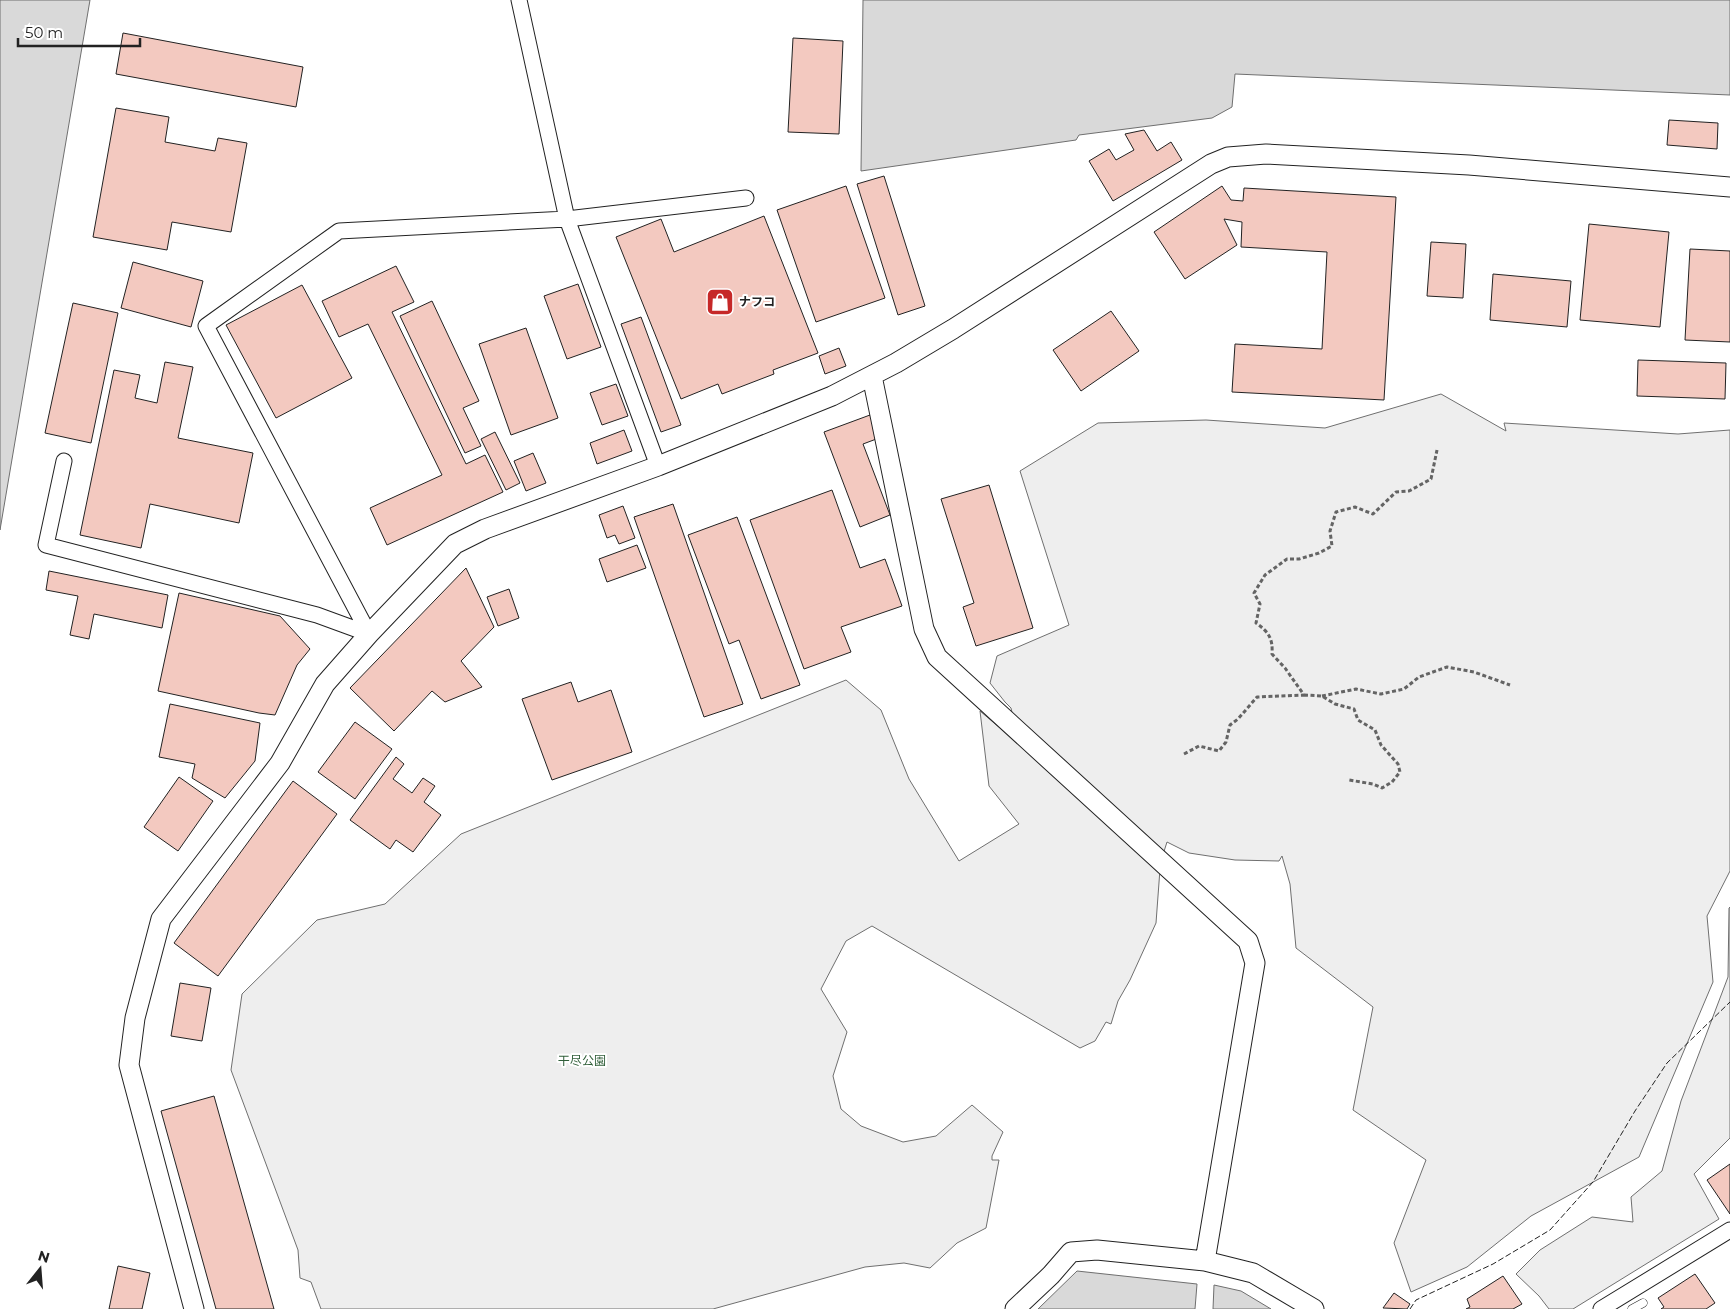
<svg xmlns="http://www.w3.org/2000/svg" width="1730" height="1309" viewBox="0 0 1730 1309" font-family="Montserrat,'Noto Sans JP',sans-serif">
  <rect width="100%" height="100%" fill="#fff"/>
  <path fill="#eee" stroke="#6f6f6f" d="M1441,394l65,37 -2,-8 174,11 52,-4v441l-23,45 6,66 -74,175 -108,59 -64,51 -56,25 -17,-49 32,-83 -73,-50 20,-103 -77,-59 -6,-64 -8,-28 -3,5 -44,-1 -46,-7 -22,-11 -8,25 1,2 -4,54 -26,57 -12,21 -7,23 -5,-2 -11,19 -15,7 -208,-122 -26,15 -25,48 26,43 -14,44 8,33 20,17 42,16 33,-6 36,-31 31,27 -11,24v4h7l-13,68 -29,15 -27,25 -26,-5 -39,4 -152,42h-392l-10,-27 -11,-4 -2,-28 -67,-180 11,-76 75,-74 68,-16 76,-70 385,-154 35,30 28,69 50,82 60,-37 -30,-38 -9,-75 39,33 -8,-36 -6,-6 -15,-19 7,-27 72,-31 -49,-154 78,-48 108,-3 119,8z
    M1730,907v231l-36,36 25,45 -146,90h-24l-10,-13 -23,-22 24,-24 52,-33 41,5 -2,-25 31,-26 19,-70 47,-124 1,-69z"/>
  <path fill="#d9d9d9" stroke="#6f6f6f" d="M0,0h90l-90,530z
    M863,0h867v95l-495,-21 -3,33 -20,11 -133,17 -3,5 -215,31z
    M1077,1271l120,13 -2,25h-157z
    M1214,1285l27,6 30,18h-58z"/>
  <path fill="#f3c9c0" stroke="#222" d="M123,33l180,34 -7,40 -180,-33z
    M793,38l50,3 -4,93 -51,-2z
    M116,108l53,9 -4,25 50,9 3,-13 29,5 -16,89 -59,-10 -5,28 -74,-13z
    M1669,120l49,3 -1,26 -50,-4z
    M1144,130l13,21 14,-9 11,18 -69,41 -24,-40 20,-12 7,11 18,-10 -9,-16z
    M884,176l41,130 -27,9 -41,-131z
    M846,186l39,112 -69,24 -39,-112z
    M1222,186l9,14 12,1 1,-13 152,9 -12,203 -152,-8 3,-48 87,5 5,-97 -86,-5 1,-25 -18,-3 13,26 -52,34 -31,-47z
    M764,216l54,137 -45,17 1,4 -52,20 -4,-10 -37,15 -65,-162 45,-18 13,33z
    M1589,224l80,8 -9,95 -80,-7z
    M1431,242l35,2 -3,54 -36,-2z
    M1690,249l40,2v91l-45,-2z
    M133,262l70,19 -12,46 -70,-19z
    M396,266l18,36 -22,10 74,152 19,-9 18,37 -116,53 -17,-37 72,-33 -74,-151 -29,13 -17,-36z
    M1493,274l78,7 -4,46 -77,-7z
    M578,284l23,63 -34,12 -23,-63z
    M302,285l50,93 -76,40 -50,-93z
    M432,301l47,100 -16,7 18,38 -16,7 -65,-137z
    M73,303l45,10 -27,130 -46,-10z
    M1111,311l28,40 -58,40 -28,-41z
    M641,317l40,108 -20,7 -40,-108z
    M526,328l32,90 -47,17 -32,-91z
    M839,348l7,18 -21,8 -6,-18z
    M1638,360l88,3 -1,36 -88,-3z
    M165,362l28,5 -15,71 75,15 -14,70 -89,-19 -9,44 -61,-13 34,-165 26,5 -5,23 22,5z
    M616,384l12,32 -26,9 -12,-32z
    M870,415l9,23 -16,6 27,71 -30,12 -36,-95z
    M624,430l8,21 -35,13 -7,-21z
    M495,432l25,51 -14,7 -25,-51z
    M533,453l13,30 -20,8 -12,-30z
    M989,485l44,143 -57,18 -13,-39 11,-4 -33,-104z
    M832,490l28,78 25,-9 17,47 -61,21 10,25 -47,17 -54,-149z
    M673,504l70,200 -39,13 -70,-200z
    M623,506l12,32 -16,6 -4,-9 -8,3 -8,-23z
    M737,517l63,168 -39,14 -22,-59 -10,4 -41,-109z
    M637,545l9,23 -39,14 -8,-23z
    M466,568l28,59 -33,34 21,26 -37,15 -13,-11 -38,40 -44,-43z
    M49,571l119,24 -6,33 -68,-14 -5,25 -19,-4 8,-39 -32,-6z
    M509,589l10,29 -21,8 -11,-29z
    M179,593l101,23 30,33 -13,16 -22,50 -16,-2 -101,-22z
    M571,682l7,20 33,-12 21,62 -80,28 -30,-81z
    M170,704l90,19 -5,38 -30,37 -33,-20 3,-14 -36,-7z
    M355,722l37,27 -37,50 -37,-27z
    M396,757l8,7 -11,15 19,14 11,-15 12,8 -11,16 17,13 -28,37 -17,-12 -6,9 -40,-29z
    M179,777l34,24 -35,50 -34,-24z
    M293,781l44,33 -119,162 -44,-33z
    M180,983l31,5 -9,53 -31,-5z
    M214,1096l60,213h-58l-55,-198z
    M1730,1164v50l-23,-34z
    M118,1266l32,7 -8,36h-33z
    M1695,1274l20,29 -9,6h-45l3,-2 -6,-9z
    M1503,1276l19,28 -9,5h-47l4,-2 -3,-8z
    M1394,1293l16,11 -3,5 -24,-1z"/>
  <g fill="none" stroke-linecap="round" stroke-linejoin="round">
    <g stroke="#222" stroke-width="9">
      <path id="service" d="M1632,1309l11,-6"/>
    </g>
    <g stroke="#222" stroke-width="17">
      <path id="minor" d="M519,0l48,219 179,-21
        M64,461l-18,84 271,70 52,19
        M369,634l-163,-308 133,-95 228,-12 91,247
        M1601,1309l129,-79"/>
    </g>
    <g stroke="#222" stroke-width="21">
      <path id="tertiary" d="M872,376l52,253 13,28 311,284 7,22 -50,298
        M194,1309l-65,-244 6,-47 26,-99 119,-156 45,-79 44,-50 86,-90 30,-15 173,-63 174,-70 64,-33 57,-34 258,-165 17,-7 38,-3 203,11 261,22
        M1015,1309l36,-34 20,-23 26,-2 108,11 48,12 61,36"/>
    </g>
    <path stroke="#646464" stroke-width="3" stroke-dasharray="4 2.5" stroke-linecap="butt" d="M1304,695l18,1 13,8 19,5 4,11 17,10 6,15 17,19 2,8 -8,10 -10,6 -9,-4 -24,-4
      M1322,696l34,-7 25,5 23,-5 15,-12 28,-10 27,5 36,13
      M1184,754l15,-8 20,5 7,-9 4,-17 8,-6 19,-22 47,-2 -19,-27 -13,-14c1,-15 -3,-22 -16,-31l4,-19 -6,-11 11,-18 22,-16h12l20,-6 13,-7 -2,-15 6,-19 19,-5 18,7 23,-22 13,-1 22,-12 6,-29"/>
    <use href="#service" stroke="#fff" stroke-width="8"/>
    <use href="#minor" stroke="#fff" stroke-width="15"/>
    <use href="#tertiary" stroke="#fff" stroke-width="19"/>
    <path stroke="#222" stroke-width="1" stroke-dasharray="6 2.5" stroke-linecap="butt" d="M1410,1309l6,-9 77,-36 57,-34 43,-48 42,-71 32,-48 63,-61"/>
  </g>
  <defs>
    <g id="shop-square" transform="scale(1.4375)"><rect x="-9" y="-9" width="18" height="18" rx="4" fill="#c62828" stroke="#fff"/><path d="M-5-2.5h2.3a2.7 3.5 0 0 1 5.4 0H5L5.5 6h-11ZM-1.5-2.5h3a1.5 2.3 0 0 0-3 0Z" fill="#fff"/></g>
  </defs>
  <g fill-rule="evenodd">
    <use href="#shop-square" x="720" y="302"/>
  </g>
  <g text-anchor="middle" stroke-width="4" stroke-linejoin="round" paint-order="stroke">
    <g font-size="12" font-weight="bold" fill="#222" stroke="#fff" text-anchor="start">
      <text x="739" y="306">ナフコ</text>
    </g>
    <g font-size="12" fill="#2f5e38" stroke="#fff">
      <text x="582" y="1065">干尽公園</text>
    </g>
  </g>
  <g transform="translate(40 1269) rotate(17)" stroke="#ffffff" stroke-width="4" paint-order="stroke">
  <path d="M0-4L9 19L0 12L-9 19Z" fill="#222222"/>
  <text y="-8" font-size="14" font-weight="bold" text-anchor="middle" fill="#222222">N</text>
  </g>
  <path d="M18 38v8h122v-8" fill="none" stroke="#222222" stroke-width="2.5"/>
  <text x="25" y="38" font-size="15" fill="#222222" stroke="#ffffff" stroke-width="4" paint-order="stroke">50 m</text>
</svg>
